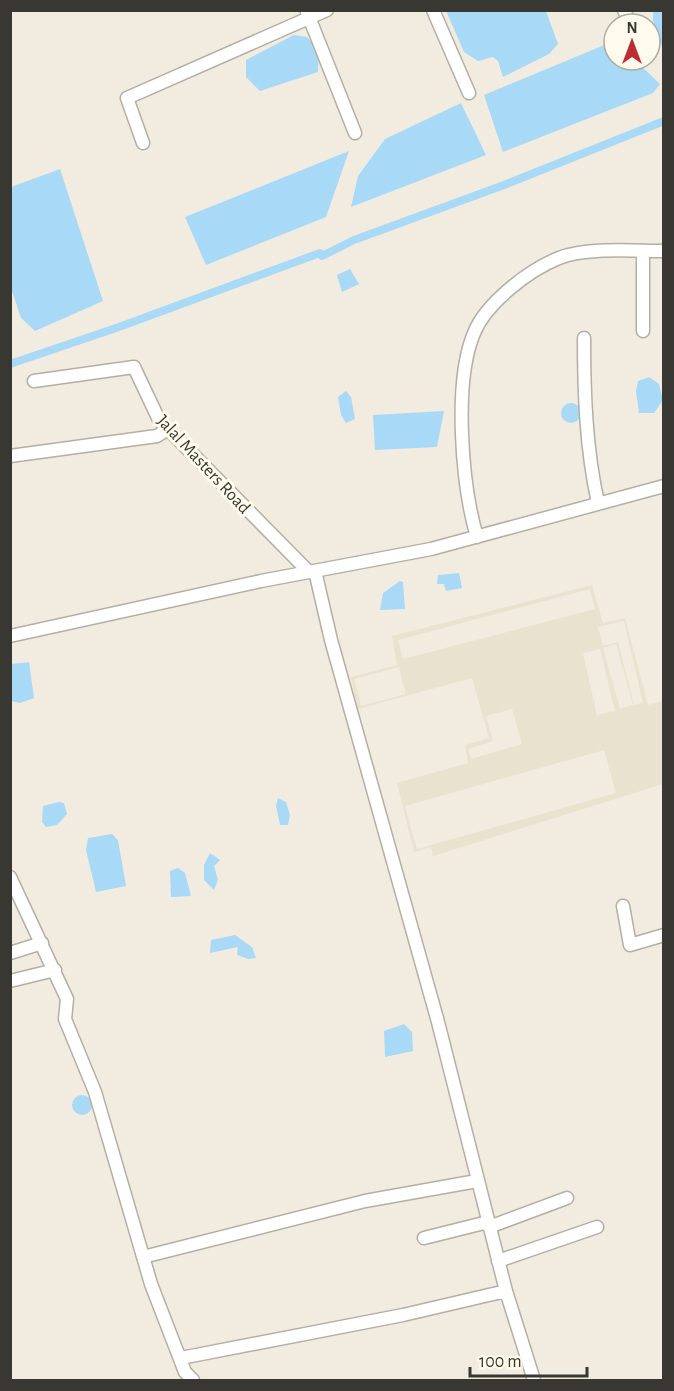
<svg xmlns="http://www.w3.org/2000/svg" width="674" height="1391" viewBox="0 0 674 1391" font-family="'Alegreya Sans',sans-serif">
  <rect width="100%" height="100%" fill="#f1ecdf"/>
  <path fill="#e8e2ce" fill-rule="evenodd" d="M592,585l11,38 22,-5 23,87 15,-4v83l-230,72 -2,-9 -17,5 -17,-69 71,-20 -3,-18 24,-7 -17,-60 -114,31 -7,-32 46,-12 -5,-29zM590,589l5,20 -192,50 -5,-19zM624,621l19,82 -9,2 -16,-63 -15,4 -5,-19zM616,644l17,61 -13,4 -17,-61zM600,649l15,62 -18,4 -14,-62zM399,667l7,27 -45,12 -7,-27zM512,709l10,35 -51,15 -3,-10 25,-8 -7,-25zM604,750l12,43 -199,56 -12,-43z"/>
  <path fill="#a8d9f6" d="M446,11h100l12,33 -9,10 -46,23 -5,-16 -5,-4 -15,4 -14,-9z
    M653,11h10v39l-10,-29z
    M294,35l13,2 12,14 -1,21 -58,19 -14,-14v-17z
    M614,41v19h21l25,24 -7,9 -150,59 -19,-57z
    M461,103l25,52 -135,52 7,-31 27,-37z
    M349,151l-23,66 -120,48 -21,-48z
    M60,169l43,132 -68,30 -14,-13 -10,-30v-101z
    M350,269l9,15 -17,8 -5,-17z
    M649,377l10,7 4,16 -9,13h-15l-3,-22 2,-10z
    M346,391l5,6 4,22 -9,4 -5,-8 -3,-18z
    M561 413a10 10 0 1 1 20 0a10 10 0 1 1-20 0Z
    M444,411l-7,36 -62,3 -2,-35z
    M459,573l3,15 -16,3 -2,-7h-7l1,-9z
    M400,581l3,1 2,27 -25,1 3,-17z
    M29,662l5,36 -14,5 -9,-2v-37z
    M278,798l8,4 4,13 -2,10h-8l-4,-19z
    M59,802l5,1 3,11 -10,11 -11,2 -4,-5 1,-16z
    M112,834l6,6 8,46 -30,6 -10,-42 2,-12z
    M210,853l10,7 -6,6 4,14 -4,10 -10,-10v-15z
    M178,868l7,5 6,23 -20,1 -1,-26z
    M235,935l17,12 4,11 -8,1 -11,-4 1,-8 -28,6 1,-13z
    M404,1024l8,8 1,19 -28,6 -1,-26z
    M72 1105a10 10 0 1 1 20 0a10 10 0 1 1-20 0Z"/>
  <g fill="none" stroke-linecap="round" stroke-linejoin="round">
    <path stroke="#a8d9f6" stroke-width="8" d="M10,364l109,-37 201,-74 2,3 32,-16 150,-55 160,-64"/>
    <g stroke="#b4afa3" stroke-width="15">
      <path id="minor" d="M433,10l36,83
        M624,10l5,12
        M307,12l48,121
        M143,143l-16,-45 200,-88
        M643,331v-80
        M584,338c0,55 2,111 14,165
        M34,381l100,-14 25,53 150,152
        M10,456l147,-20 11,-7
        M477,537c-15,-51 -24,-154 -3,-204 12,-30 55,-63 85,-75 27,-11 75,-7 105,-7
        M10,636l251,-55 170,-32 233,-63
        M10,877l57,122 -2,20 30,73 56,192 34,88 8,8
        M623,906l7,39 34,-10
        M10,953l32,-10
        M10,981l45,-11
        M489,1227l78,-29
        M424,1238l64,-16
        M143,1257l222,-56 112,-20
        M498,1261l99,-34
        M506,1291l28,89
        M181,1358l222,-43 103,-24 -68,-269 -107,-382 -16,-69"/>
    </g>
    <use href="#minor" stroke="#fff" stroke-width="12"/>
  </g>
  <g text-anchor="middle" stroke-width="6" stroke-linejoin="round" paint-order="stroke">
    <g font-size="18" fill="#393732" stroke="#fefaec">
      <text transform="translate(204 464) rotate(47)" y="6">Jalal Masters Road</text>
    </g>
  </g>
  <rect width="674" height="1391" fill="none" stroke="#393732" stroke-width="24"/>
  <g transform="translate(632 42)"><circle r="28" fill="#fefaec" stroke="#afaca2" stroke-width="1.5"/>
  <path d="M0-4.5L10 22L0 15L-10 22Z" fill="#bd2d34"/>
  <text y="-9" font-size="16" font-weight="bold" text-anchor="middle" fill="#393732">N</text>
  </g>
  <path d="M470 1367v9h117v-9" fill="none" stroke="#393732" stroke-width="3"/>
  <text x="479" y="1367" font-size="18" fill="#393732" stroke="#fefaec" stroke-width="4.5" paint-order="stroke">100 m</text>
</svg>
